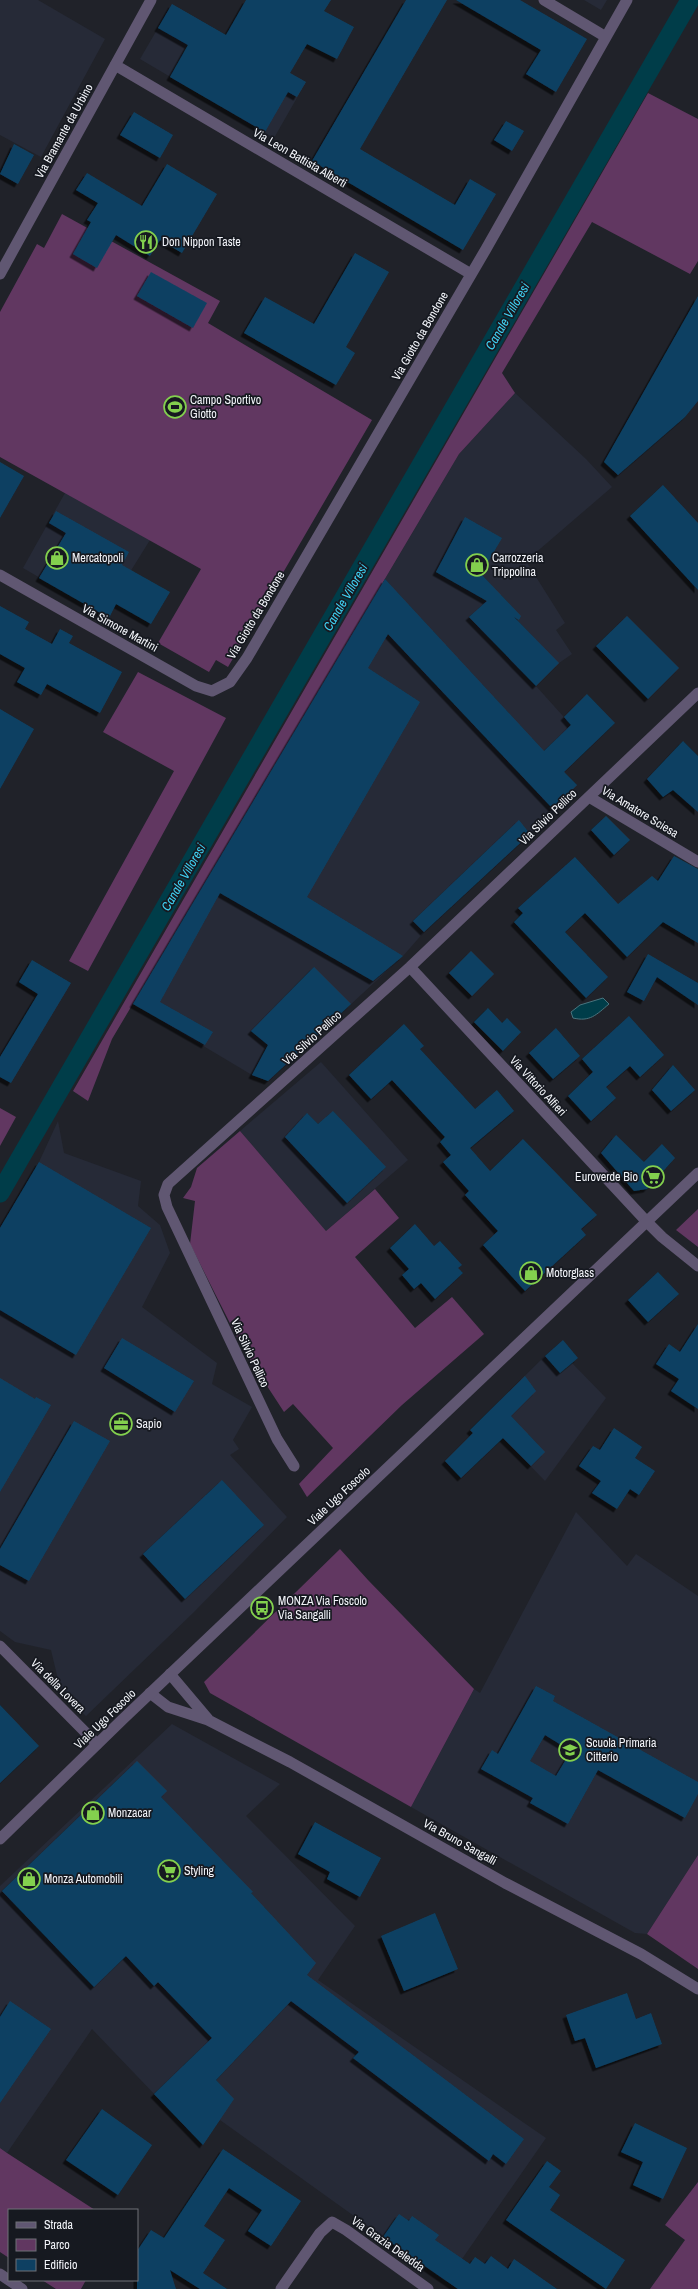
<svg xmlns="http://www.w3.org/2000/svg" width="698" height="2289" viewBox="0 0 698 2289" font-family="'Archivo Narrow',sans-serif">
  <defs>
    <filter id="shadow"><feDropShadow dx="-3.5" dy="3.5" stdDeviation="0" flood-color="#0009"/></filter>
  </defs>
  <rect width="100%" height="100%" fill="#202229"/>
  <path fill="#262a37" d="M0,0h38l67,39 -64,118 -41,-22z
    M584,0h23l-6,10z
    M172,4l134,78 -32,56 -134,-79z
    M515,393l71,66 26,28 -86,74 39,62 -9,7 16,24 -13,9 -23,23 35,39 -26,26 32,34 -47,49 -106,98 -21,24 -135,125 -16,-6 -119,-71 326,-550z
    M65,493l85,47 -38,61 4,3 -7,14 -86,-50z
    M321,1062l87,98 -82,71 -86,-100z
    M58,1121l6,32 77,28 -3,25 22,19 10,28 -28,54 75,56 -5,21 40,23 -19,33 6,9 -9,6 57,62 -94,96 -107,103 -25,-24 -10,-42 -36,-8 -15,-11v-403l39,-66z
    M545,1356l15,17 12,-10 34,35 -61,83 -62,-64z
    M576,1512l51,54 9,-12 62,42v259l-51,79 -12,-1 -224,-126 63,-118 6,4z
    M172,1724l108,60 -34,32 109,110 -37,54 228,158 -100,144 -226,-162 -17,25 -111,-116 -85,124 -7,-5v-262z"/>
  <path fill="#613761" d="M648,93l50,26v142l-8,13 -98,-52 -90,151 13,20 -56,61 -347,585 -24,62 -15,-10z
    M62,214l158,87 -12,22 164,97 -144,247 -12,-7 -7,12 -51,-29 43,-74 -201,-112v-145l37,-68 7,4z
    M138,672l88,46 -138,253 -19,-10 105,-190 -71,-39z
    M0,1108l16,9 -16,29z
    M240,1131l86,100 49,-42 24,29 -44,39 60,71 37,-31 32,37 -82,71 -95,92 -8,-13 34,-36 -40,-44 -9,8 -41,-63 -53,-105 5,-43 -12,-3 8,-11 6,-19z
    M698,1209v38l-22,-17z
    M340,1549l28,31 106,109 -63,118 -201,-114 -6,-11z
    M698,1855v114l-51,-35z
    M0,2148l7,5 88,57h-86v48l-9,-6z
    M698,2182v107h-48l35,-49 -20,-15z
    M42,2280h44l-5,9h-25z"/>
  <path fill="#003d49" stroke="#49747e" d="M603,998l6,6c-13,11 -19,18 -36,14l-2,-6 9,-7z"/>
  <g fill="none" stroke-linecap="round" stroke-linejoin="round">
    <path stroke="#003d49" stroke-width="19" d="M0,1193l690,-1193"/>
  </g>
  <path fill="#0e4062" fill-rule="evenodd" filter="url(#shadow)" d="M246,0h85l-7,11 30,16 -17,32 -30,-15 -17,29 16,9 -9,15 -9,-5 -23,40 -95,-55 18,-32 -30,-17 14,-24 54,31z
    M406,0h41l-87,149 95,56 15,-26 26,15 -33,56 -151,-89z
    M456,0h64l67,39 -31,53 -30,-18 15,-24z
    M134,112l39,23 -13,23 -40,-23z
    M506,121l18,10 -12,20 -18,-11z
    M14,144l20,11 -16,29 -18,-10z
    M167,164l50,30 -35,59 -22,-13 -10,16 -34,-21 -19,33 -24,-14 18,-32 -4,-2 11,-17 -22,-13 11,-17 55,33z
    M355,253l34,19 -43,75 9,6 -19,32 -92,-52 21,-36 49,27z
    M151,272l56,31 -14,25 -56,-32z
    M698,296v105l-13,16 -67,58 -14,-13z
    M0,462l24,14 -24,42z
    M663,485l35,38v67l-68,-74z
    M56,511l73,41 -7,13 48,27 -19,32 -35,-20 -7,14 -70,-40 27,-45 -17,-10z
    M465,517l37,21 -21,36 40,42 -2,4 -5,-3 45,46 -23,23 -67,-69 18,-16 -51,-29z
    M385,579l159,172 27,-26 -7,-8 23,-23 28,29 -51,49 13,13 -24,24 -165,-175 -20,34 52,34 -113,195 96,59 -30,25 -153,-88 -60,109 53,30 -8,13 -72,-41z
    M0,606l29,16 -4,7 27,15 8,-15 13,7 -4,7 53,29 -22,41 -53,-29 -6,11 -24,-13 8,-14 -25,-14z
    M627,616l52,52 -31,31 -52,-53z
    M0,709l34,20 -34,60z
    M683,741l15,15v56l-25,-22 -10,7 -16,-18z
    M606,816l24,24 -16,15 -23,-25z
    M519,820l11,14 -106,98 -11,-11z
    M674,856l24,13v74l-35,-21 -36,35 -42,-44 -20,19 43,45 -22,21 -72,-76 9,-9 -5,-5 57,-51 43,47 34,-28 6,5z
    M471,951l23,23 -22,22 -23,-23z
    M648,954l50,29v22l-41,-28 -13,24 -17,-9z
    M32,960l39,23 -60,100 -11,-6v-20l38,-63 -19,-12z
    M314,967l37,37 -83,77 -16,-6 16,-30 -17,-14z
    M488,1008l14,15 5,-5 14,14 -18,19 -29,-29z
    M629,1016l35,39 -24,22 -10,-11 -24,21 10,11 -25,23 -23,-25 25,-24 -11,-13z
    M404,1024l20,22 -4,3 55,60 22,-19 17,21 -44,37 20,23 33,-32 74,76 -16,14 5,6 -61,56 -42,-46 15,-14 -33,-36 4,-4 -26,-29 8,-7 -11,-13 5,-5 -53,-57 -21,19 -22,-24z
    M556,1028l24,28 -27,23 -24,-26z
    M673,1065l22,25 -24,21 -19,-21z
    M333,1111l53,56 -39,36 -62,-66 22,-24 11,11z
    M616,1135l28,27 18,-18 13,14 -28,31 -13,2 -33,-38z
    M39,1162l112,66 -75,127 -76,-45v-82z
    M415,1224l19,22 6,-5 22,24 -4,3 5,5 -28,26 -14,-16 -7,6 -12,-14 7,-6 -19,-21z
    M658,1272l21,22 -31,28 -20,-22z
    M698,1324v85l-27,-18 8,-12 -23,-15 13,-20 11,8z
    M122,1338l72,43 -19,31 -71,-44z
    M563,1340l15,18 -18,15 -15,-17z
    M525,1376l11,15 -25,25 34,36 -14,14 -28,-28 -42,40 -16,-17 28,-28 -3,-3z
    M0,1378l35,21 1,-2 15,8 -51,87z
    M74,1421l36,20 -81,140 -29,-16v-16z
    M614,1428l28,19 -7,11 20,13 -16,24 -9,-6 -13,20 -25,-16 9,-12 -22,-15 14,-20 7,4z
    M222,1480l42,45 -79,74 -42,-45z
    M536,1686l19,10 -2,5 145,81v12l-13,24 -87,-48 -30,54 -38,-21 3,-5 -52,-29 11,-19 6,4zM545,1735l26,16 -15,25 -26,-15z
    M0,1705l39,41 -39,37z
    M137,1761l30,30 -6,6 92,95 -2,1 65,70 -9,12 217,164 -18,25 -13,-10 -4,7 -136,-103 6,-6 -68,-51 -75,79 18,19 -31,46 -49,-51 58,-56 -54,-56 -4,4 -28,-30 -32,31 -92,-96z
    M315,1822l66,36 -21,39 -33,-18 3,-7 -32,-18z
    M435,1913l23,56 -54,22 -23,-55z
    M627,1993l9,26 15,-6 11,31 -66,24 -11,-30 -10,3 -9,-26z
    M10,2001l41,28 -51,74v-86z
    M102,2109l50,36 -34,50 -52,-35z
    M635,2123l52,25 -24,51 -30,-14 10,-23 -22,-10z
    M223,2149l78,52 -30,45 -23,-15 14,-21 -33,-22 -25,38 21,14 -22,33 24,16h-27l-30,-19 6,19h-39v-38l14,-21 13,8z
    M547,2161l14,10 -12,16 11,8 -10,15 75,50 -19,29 -100,-69z
    M399,2214l10,7 3,-5 27,19 -4,5 35,24 5,-7 10,7 6,-8 17,13 6,-10 43,30h-99l-75,-52z"/>
  <g fill="none" stroke-linecap="round" stroke-linejoin="round">
    <path stroke="#605772" stroke-width="11" d="M544,0l62,37
      M115,65l356,209
      M0,274l151,-274
      M0,575l196,111 16,5 18,-9 17,-24 239,-409 141,-249
      M589,797l109,65
      M410,967l237,255
      M294,1466l-17,-27 -110,-232 -3,-12 4,-11 242,-217 288,-274
      M0,1646l97,98
      M170,1674l38,45
      M150,1693l18,14 40,13 82,42 215,121 136,71 57,35
      M0,2274l22,15
      M281,2289l39,-56 12,-11 14,8 82,59"/>
    <path stroke="#605772" stroke-width="11" d="M647,1222l15,15 36,29
      M0,1839l123,-120 575,-546"/>
  </g>
  <defs>
    <g id="restaurant-ring" transform="scale(1.15)"><circle r="9.5" fill="#161920" stroke="#83d04e" stroke-width="1.5"/><path d="M-5-6h1v4h1v-4h1v4h1v-4h1v5L-1.5 .5V6h-2V.5L-5-1ZM5-6V6H3V1.5H1.5Q1.5-4 5-6Z" fill="#83d04e"/></g>
    <g id="stadium-ring" transform="scale(1.15)"><circle r="9.5" fill="#161920" stroke="#83d04e" stroke-width="1.5"/><path d="M0-5a6.5 5 0 1 0 0 10a6.5 5 0 1 0 0-10ZM-3.5-1.8h7v3.6h-7Z" fill="#83d04e"/></g>
    <g id="shop-ring" transform="scale(1.15)"><circle r="9.5" fill="#161920" stroke="#83d04e" stroke-width="1.5"/><path d="M-5-2.5h2.3a2.7 3.5 0 0 1 5.4 0H5L5.5 6h-11ZM-1.5-2.5h3a1.5 2.3 0 0 0-3 0Z" fill="#83d04e"/></g>
    <g id="supermarket-ring" transform="scale(1.15)"><circle r="9.5" fill="#161920" stroke="#83d04e" stroke-width="1.5"/><path d="M-6-5.5h2.5l.6 2H6L4.5 2H-2.5L-4.4-4H-6ZM-1.5 3.2a1.3 1.3 0 1 0 .1 0ZM3 3.2a1.3 1.3 0 1 0 .1 0Z" fill="#83d04e"/></g>
    <g id="office-ring" transform="scale(1.15)"><circle r="9.5" fill="#161920" stroke="#83d04e" stroke-width="1.5"/><path d="M-6-3h4V-5.5h4V-3h4V5H-6ZM-1-4.5V-3h2v-1.5ZM-6 0V1H6V0Z" fill="#83d04e"/></g>
    <g id="bus-ring" transform="scale(1.15)"><circle r="9.5" fill="#161920" stroke="#83d04e" stroke-width="1.5"/><path d="M-5-6H5V4H4V6H2V4H-2V6H-4V4H-5ZM-3.5-4V0h7V-4ZM-3.5 1.2v1.5H-2V1.2ZM2 1.2v1.5H3.5V1.2Z" fill="#83d04e"/></g>
    <g id="school-ring" transform="scale(1.15)"><circle r="9.5" fill="#161920" stroke="#83d04e" stroke-width="1.5"/><path d="M0-5L7-2L0 1L-7-2ZM-4 1L0 2.5L4 1V4Q0 6-4 4Z" fill="#83d04e"/></g>
  </defs>
  <g fill-rule="evenodd">
    <use href="#restaurant-ring" x="146" y="242"/>
    <use href="#stadium-ring" x="175" y="407"/>
    <use href="#shop-ring" x="57" y="558"/>
    <use href="#shop-ring" x="477" y="565"/>
    <use href="#supermarket-ring" x="653" y="1177"/>
    <use href="#shop-ring" x="531" y="1273"/>
    <use href="#office-ring" x="121" y="1424"/>
    <use href="#bus-ring" x="262" y="1608"/>
    <use href="#school-ring" x="570" y="1750"/>
    <use href="#shop-ring" x="93" y="1813"/>
    <use href="#supermarket-ring" x="169" y="1871"/>
    <use href="#shop-ring" x="29" y="1879"/>
  </g>
  <g text-anchor="middle" stroke-width="3.5" stroke-linejoin="round" paint-order="stroke">
    <g font-size="12" fill="#f3f5fa" stroke="#161920">
      <text transform="translate(64 131) rotate(-61)" y="4">Via Bramante da Urbino</text>
      <text transform="translate(300 158) rotate(30)" y="4">Via Leon Battista Alberti</text>
      <text transform="translate(420 336) rotate(-60)" y="4">Via Giotto da Bondone</text>
      <text transform="translate(256 615) rotate(-59)" y="4">Via Giotto da Bondone</text>
      <text transform="translate(120 628) rotate(29)" y="4">Via Simone Martini</text>
      <text transform="translate(640 812) rotate(31)" y="4">Via Amatore Sciesa</text>
      <text transform="translate(548 817) rotate(-44)" y="4">Via Silvio Pellico</text>
      <text transform="translate(312 1038) rotate(-42)" y="4">Via Silvio Pellico</text>
      <text transform="translate(538 1086) rotate(47)" y="4">Via Vittorio Alfieri</text>
      <text transform="translate(250 1353) rotate(65)" y="4">Via Silvio Pellico</text>
      <text transform="translate(339 1496) rotate(-43)" y="4">Viale Ugo Foscolo</text>
      <text transform="translate(58 1686) rotate(45)" y="4">Via della Lovera</text>
      <text transform="translate(105 1719) rotate(-44)" y="4">Viale Ugo Foscolo</text>
      <text transform="translate(460 1842) rotate(29)" y="4">Via Bruno Sangalli</text>
      <text transform="translate(388 2244) rotate(35)" y="4">Via Grazia Deledda</text>
    </g>
    <g font-size="12" fill="#f3f5fa" stroke="#161920" text-anchor="start">
      <text x="162" y="246">Don Nippon Taste</text>
      <text x="190" y="404">Campo Sportivo<tspan x="190" dy="14">Giotto</tspan></text>
      <text x="72" y="562">Mercatopoli</text>
      <text x="492" y="562">Carrozzeria<tspan x="492" dy="14">Trippolina</tspan></text>
      <text x="638" y="1181" text-anchor="end">Euroverde Bio</text>
      <text x="546" y="1277">Motorglass</text>
      <text x="136" y="1428">Sapio</text>
      <text x="278" y="1605">MONZA Via Foscolo<tspan x="278" dy="14">Via Sangalli</tspan></text>
      <text x="586" y="1747">Scuola Primaria<tspan x="586" dy="14">Citterio</tspan></text>
      <text x="108" y="1817">Monzacar</text>
      <text x="184" y="1875">Styling</text>
      <text x="44" y="1883">Monza Automobili</text>
    </g>
    <g font-size="13" font-style="italic" fill="#3fd2f4" stroke="#161920">
      <text transform="translate(507 316) rotate(-60)" y="5">Canale Villoresi</text>
      <text transform="translate(345 597) rotate(-60)" y="5">Canale Villoresi</text>
      <text transform="translate(183 877) rotate(-60)" y="5">Canale Villoresi</text>
    </g>
  </g>
  <rect x="8" y="2209" width="130" height="72" fill="#161920" stroke="#6e7177"/>
  <rect x="16" y="2222" width="20" height="6" fill="#605772" stroke="#6e7177"/>
  <text x="44" y="2229" font-size="12" fill="#f3f5fa">Strada</text>
  <rect x="16" y="2239" width="20" height="12" fill="#613761" stroke="#6e7177"/>
  <text x="44" y="2249" font-size="12" fill="#f3f5fa">Parco</text>
  <rect x="16" y="2259" width="20" height="12" fill="#0e4062" stroke="#6e7177"/>
  <text x="44" y="2269" font-size="12" fill="#f3f5fa">Edificio</text>
</svg>
